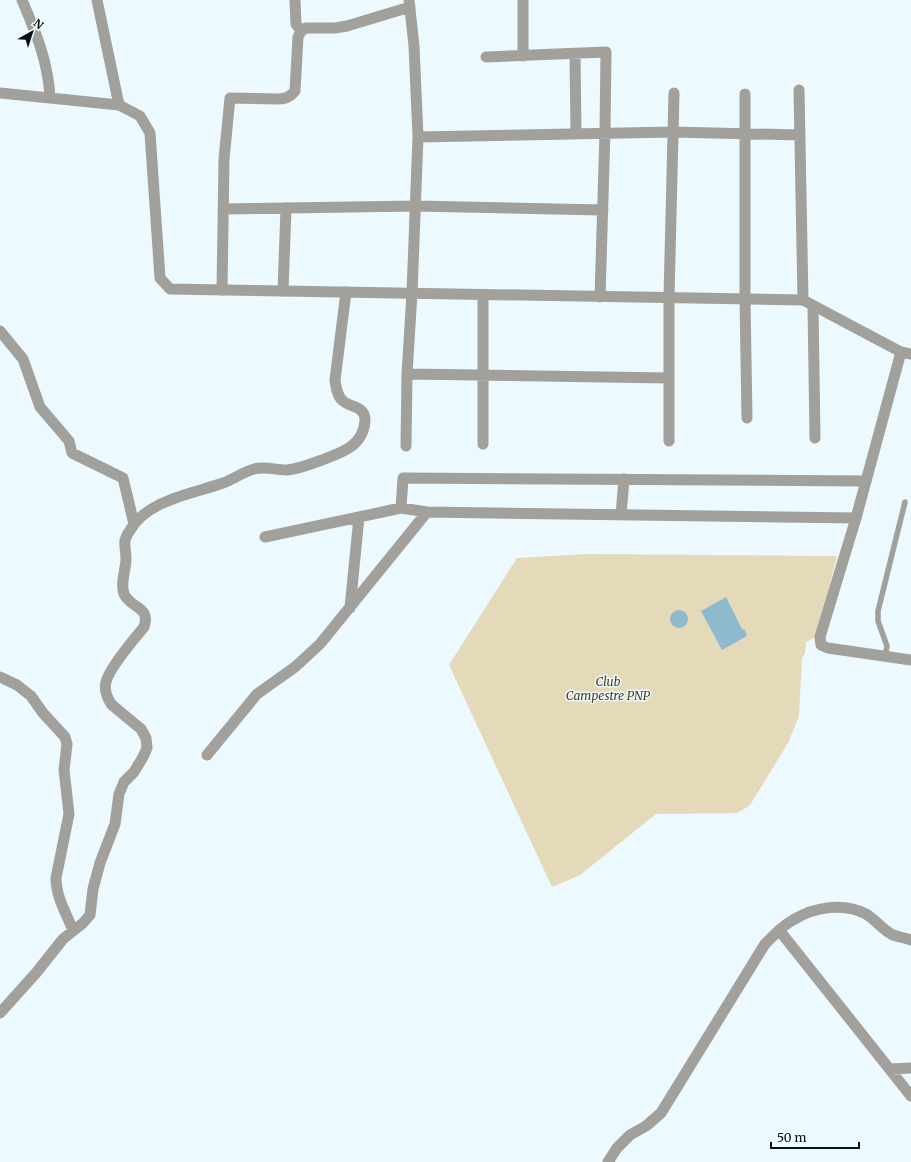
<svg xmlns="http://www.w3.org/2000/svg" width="911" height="1162" viewBox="0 0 911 1162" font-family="Merriweather,serif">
  <rect width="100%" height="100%" fill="#ecf9ff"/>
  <path fill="#e4d9b9" d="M588,554l249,2 -20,80 -11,6 -1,11 -3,5 -3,58 -11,27 -38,62 -13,8 -81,1 -76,61 -28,12 -103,-222 68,-107z"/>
  <path fill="#8fbace" d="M726,597l16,32 3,1 2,6 -25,14 -21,-39z
    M670 619a9 9 0 1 1 18 0a9 9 0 1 1-18 0Z"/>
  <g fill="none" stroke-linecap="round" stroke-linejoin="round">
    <path stroke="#a2a09a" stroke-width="5.5" d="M885,657l2,-11 -9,-25v-10l27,-109"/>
    <path stroke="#a2a09a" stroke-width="11" d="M22,0c14,33 26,61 28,97
      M97,0l22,105
      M295,0l1,24 5,7
      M575,54l1,79
      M523,56v-56
      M486,57l120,-5 -1,80 -5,165
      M799,90l4,210
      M745,94v205l2,119
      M418,137l255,-5 127,3
      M224,209l192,-3 187,4
      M222,290l2,-131 6,-61 49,1c7,0 12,-3 16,-8l3,-54 3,-6 5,-3h29l12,-2 63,-19
      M283,291l3,-83
      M483,295v149
      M813,306l2,132
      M0,331l23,28 17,48 29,34 3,12 51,25 11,46
      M407,374l262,4
      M669,441v-143l5,-205
      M406,446l1,-72 5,-81 6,-156 -4,-91 -5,-46
      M401,508l2,-30 463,3
      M621,515l3,-36
      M265,537l136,-29 26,4
      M350,608l9,-91
      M0,677l17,8 14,11 12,17 22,24 2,7 -3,26 5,44 -13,64c0,19 10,35 17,52
      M207,755l50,-61 38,-27 25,-23 107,-132 429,6
      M779,930l132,166
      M0,1013l36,-40 27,-34 20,-16 7,-8 3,-26 7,-26 15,-39 4,-30 5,-12 10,-10 9,-15 4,-9 -1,-10 -5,-9 -29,-24c-5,-7 -8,-15 -6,-23 3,-14 28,-43 38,-55 7,-21 -13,-18 -20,-33 -4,-11 2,-24 2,-36 0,-5 -2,-13 -1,-18 1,-2 2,-6 4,-8 17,-32 63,-38 94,-49 11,-4 20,-11 31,-14 11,-3 21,1 33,1 12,-1 23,-6 35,-10 19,-7 42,-14 43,-40 0,-15 -16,-12 -23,-20 -5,-5 -6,-13 -7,-20l11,-88
      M890,1069l21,-1
      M608,1162l9,-14 13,-13 16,-9 15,-13 104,-169c9,-9 17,-18 28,-24 21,-13 51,-18 73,-6 10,6 17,16 27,21 6,2 12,3 18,5"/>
    <path stroke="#a2a09a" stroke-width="11" d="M0,93l119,12 21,11 10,17 10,145 10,11 633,11 98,52 10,2
      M901,352l-45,166 -36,119 1,8 7,3 83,12"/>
  </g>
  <g text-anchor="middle" stroke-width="3" stroke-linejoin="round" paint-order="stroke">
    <g font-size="12" font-style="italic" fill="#4f4010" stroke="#ecf9ff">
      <text x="608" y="686">Club<tspan x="608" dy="14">Campestre PNP</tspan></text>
    </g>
  </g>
  <g transform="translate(32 32) rotate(39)" stroke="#ecf9ff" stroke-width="3" paint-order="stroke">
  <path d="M0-3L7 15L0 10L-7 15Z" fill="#090e11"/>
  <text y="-6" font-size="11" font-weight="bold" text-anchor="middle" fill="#090e11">N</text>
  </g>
  <path d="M771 1142v6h88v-6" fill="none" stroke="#090e11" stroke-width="2"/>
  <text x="777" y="1142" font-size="12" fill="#090e11" stroke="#ecf9ff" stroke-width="3" paint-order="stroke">50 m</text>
</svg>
